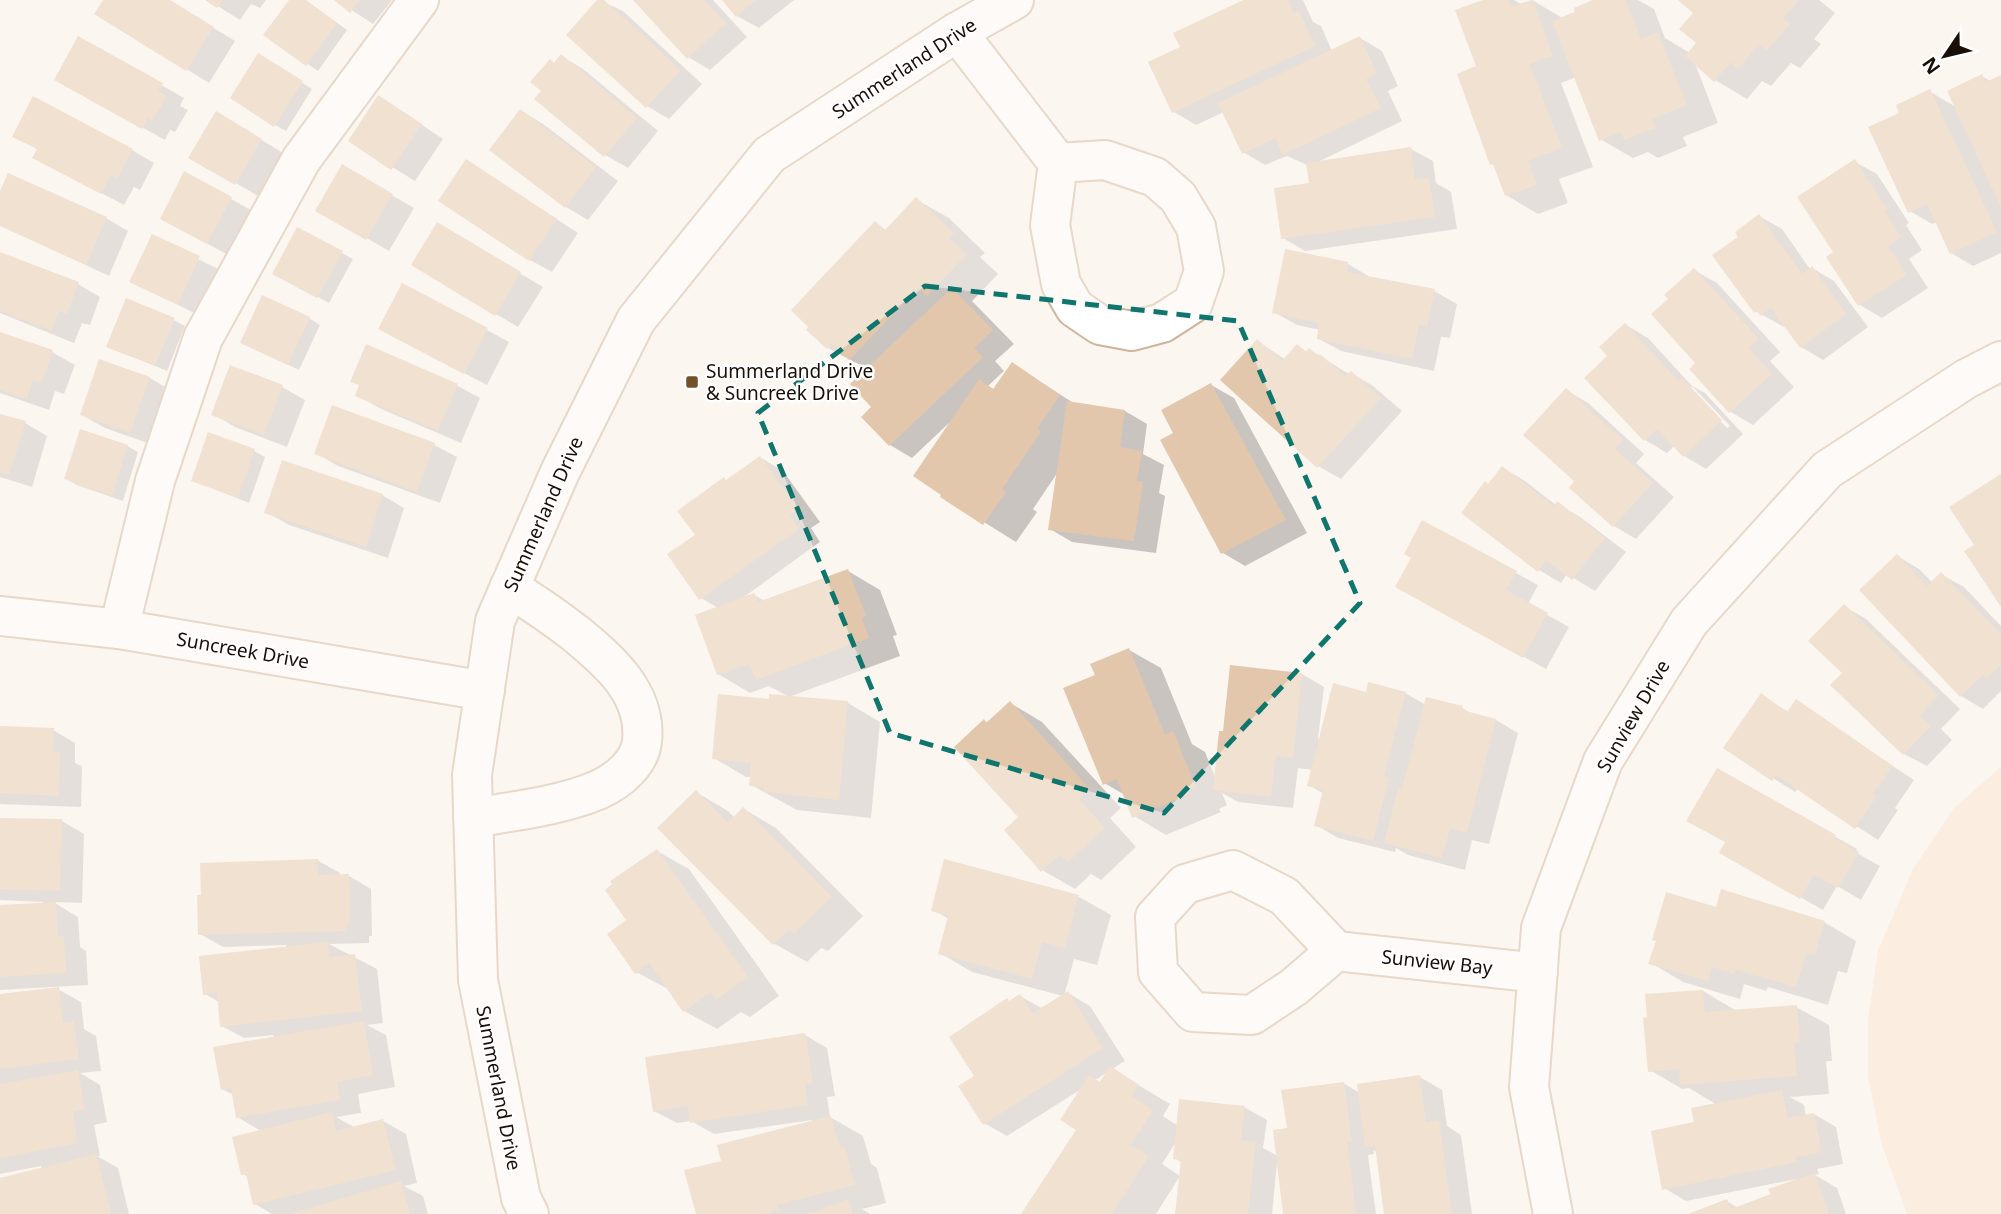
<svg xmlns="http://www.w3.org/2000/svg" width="2001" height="1214" viewBox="0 0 2001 1214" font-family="'Noto Sans',sans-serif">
  <rect width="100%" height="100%" fill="#fcf6f1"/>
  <path fill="#fbe3cd" d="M2001,767v447h-94l-26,-72 -13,-66v-56l10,-69 35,-82 41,-61z"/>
  <path fill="#0003" fill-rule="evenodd" d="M105,0h63l67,41 -26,42 -113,-70z
    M208,0h58l-6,8 -9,-4 -11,16z
    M291,0h14l42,30 -29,41 -52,-36z
    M336,0h56l-19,24z
    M599,0l24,11 79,73 -33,35 -22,-13z
    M636,0h77l34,37 -37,33 -22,-13z
    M724,0h70l-35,28 -22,-12z
    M1247,0h56l10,22 8,4 11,25 28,-13 22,13 16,35 -10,5 14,30 -84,41 93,-13 22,12 3,22 15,9 6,37 -152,22 -22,-13 28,-54 -2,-18 -22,-10 -22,9 -22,-13 -19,-40 -28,13 -22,-13 9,-64z
    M1488,0h26l7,4 11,-4 32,19 34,-19h40l16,9 11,29 25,15 8,-10 -3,-30 -14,-13h138l16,13 -21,26 7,5 -21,24 -9,-5 -20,23 -9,-5 -15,18 -32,-19 -21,-19 24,62 -35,14 4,9 -29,12 -10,-6 -15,6 -33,-19 -24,-62 -15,6 32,84 -34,12 9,24 -30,11 -32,-19 -10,-28 -4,-3 -13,-97z
    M79,38l105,60 -4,8 8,4 -13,22 -5,-2 -5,10 -109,-61z
    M561,56l22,13 75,62 -30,37 -23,-13 -68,-56 7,-9 11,-26z
    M270,62l42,27 -26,42 -11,-6z
    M1982,76l10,6 9,-5v176l-28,13 -22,-13 -14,-31 -5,2 -22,-13 -9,-97 28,-23 27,16z
    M401,111l42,28 -28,42 -65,-40z
    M521,111l22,13 75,57 -30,39 -22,-13z
    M239,126l44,27 -25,43 -67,-39z
    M14,136l118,14 22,13 -14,27 -6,-3 -10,18 -67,-35 -18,-20z
    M467,161l111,72 -26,39 -22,-12z
    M1855,162l22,12 32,49 -3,2 16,25 -13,9 19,29 -46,30 -22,-13 -24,-53z
    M343,167l71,41 -25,43 -71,-41z
    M185,174l68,37 -23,45 -46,-25z
    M0,195l106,23 22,13 -19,45 -109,-51z
    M917,200l32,18 36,35 -5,4 18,17 -26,27 42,43 -19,17 9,10 -16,15 7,4 18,-26 62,40 50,7 22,13 -4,30 21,11 -5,28 6,3 -9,57 -84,-11 -22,-13 8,-57 -25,37 4,3 -21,30 -74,-46 7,-73 -37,35 -22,-13 -17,-38 -5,-38 -40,-21 47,-125 12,8z
    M1759,216l23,13 28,40 2,-1 22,13 34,46 -45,33 -22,-13 -15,-21 -2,1 -29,-16 -15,-74z
    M438,225l105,62 -25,40 -105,-62z
    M152,236l70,35 -22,45 -69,-35z
    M1287,251l61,13 22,13 64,14 23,13 -7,34 -9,-1 -7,34 -93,-20 -22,-12 1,-9 -23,-5 -23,-13z
    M342,253l11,6 -24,44 -54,-30z
    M0,254l78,30 22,13 -10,28 -8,-2 -8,20 -74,-30z
    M1694,270l23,13 63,69 -10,9 24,26 -41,38 -22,-13 -39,-43 6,-6 -28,-64z
    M309,318l11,7 -21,45 -57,-27z
    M174,320l11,6 -18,45 -59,-25z
    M1626,325l22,13 44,48 13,7 38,41 -37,35 -22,-13 -10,-10 -7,7 -22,-13 -35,-84zM1688,387h5l37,39 -3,2z
    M487,330l22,12 -22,43 -84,-44z
    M0,334l52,18 23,13 -11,29 -9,-3 -6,19 -49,-17z
    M1257,341l29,19 12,-13 10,5 2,-2 39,24 2,-1 22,13 29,25 -61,68 -23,-13z
    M367,347l91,39 22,12 -19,45 -82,-35 -22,-13z
    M100,362l50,16 22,13 -19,54 -48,-17 -23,-13z
    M231,368l51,19 23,13 -18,47 -52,-20 -22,-13z
    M1211,385l23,13 73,135 -62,33 -22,-13 -48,-120z
    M1566,390l22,13 56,51 -8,9 38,34 -38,42 -22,-13 -43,-38 6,-7z
    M0,415l25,8 22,13 -15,51 -32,-10z
    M434,445l23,12 -17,46 -102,-37 -22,-13z
    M127,446l11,6 -15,49 -46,-16 -11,-6z
    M254,451l11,6 -16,46 -56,-23z
    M761,458l22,13 37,51 -9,6 9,14 -79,57 13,-4 11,6 83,-30 32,19 17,45 -4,1 7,20 -111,41 59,6 32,19 -9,96 -74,-8 -46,-25 1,-8h-6l-32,-19 56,-57 19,-4 -20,-11 -19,7 -32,-19v-66l-17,-10 -4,-63 31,-54z
    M1503,468l22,13 31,24 1,-1 23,13 46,35 -31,39 -28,-17 -6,9 -22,-13 -50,-85z
    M382,495l22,13 -16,50 -99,-33 -23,-13z
    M1897,556l22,13 14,14 9,-8 22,12 37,39v65l-18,18 -22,-13z
    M1516,573l22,12 -10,19 41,23 -23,42 -126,-69z
    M1844,606l22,13 94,90 -19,20 11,11 -25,26 -23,-12 -60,-81z
    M1129,650l32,18 31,76 13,8 11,27 86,-105 22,13 -6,52h2l47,-45 38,-1 21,12 36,3 12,7 22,5 22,13 -29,111 -17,-4 -7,30 -57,-15 -12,-7 -1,4 -57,-14 -22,-13 8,-31 -15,-9 4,-15 -15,-2 -5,40 -55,-6 -16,-9 5,12 -8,4 2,3 -55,23 -32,-19 -9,-21 -21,-12 -7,-107z
    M1761,696l28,16 7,-10 118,78 -19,28 3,2 -20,30 -80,-52 -3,4 -69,-44z
    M1010,703l32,19 79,86 -11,10 26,29 -35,33 -10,-6 -16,15 -33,-19 -58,-149 4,2z
    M0,728l53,2 22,13v20l7,3 -1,41 -81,-3z
    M1717,770l140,79 -2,3 25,14 -19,34 -24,-14 -14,24 -102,-58 6,-10z
    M696,792l32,19 7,7 9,-9 32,19 87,88 -35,35 -7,-3 -14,14 -32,-18 -115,-116z
    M0,820l62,1 22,13 -2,69 -29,-1 25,15 2,30 6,4 2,34 -88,5v-83l43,-3v-2l-43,-2z
    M657,851l32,18 90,127 -29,21 -9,-5 -24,17 -33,-18 -14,-21 -34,-18 -7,-51z
    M317,860l23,13v3h9l22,13 1,47h-3v7l-40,1 48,25 6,54 -16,2 19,10 9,52 -37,7 3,19 -25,4 18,10 29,-6 23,13 11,49 -13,3 19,10 5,18h-156l-17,-10 -7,-27 -5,-3 18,-43 -24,-14 -3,-22 -12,-6 52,-51v-3l-30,3 -22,-12 -3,-24 -14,-8 81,-46v-3l-63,2 -23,-13z
    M1079,897l32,18 -14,50 -23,-6 -10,37 4,-3 22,13 35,55 -13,8 58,35 -7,12 15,10 66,-19 23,13 -4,28 15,8 11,-26 54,-47 17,10 60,-16 22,13 5,36 14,9 11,79h-87l-8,-62 -4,-2 1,4 -6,1 8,59h-91l-8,-51 -5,51h-95l5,-51 -7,-5 1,-16 -14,22 18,12 -24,38h-133l55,-85 5,-41 -76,48 -23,-13 -8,-46 34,-75 10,-6 23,13 20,-13 -91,-24 -32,-19 9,-34 -16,-9zM1109,1071l-8,13 -7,-3z
    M1717,909l107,13 32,19 -9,32 -9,-2 -10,34 -60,-18 -2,4 -22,-7 -4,15 -57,-17 -32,-19z
    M54,987l27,15 3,27 12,7 5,35 -21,2 20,12 7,37 -13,3 6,31h-3l21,12 11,46h-129v-34l42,-11 -1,-3 -41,8v-178l55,-6z
    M1703,991l32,19 61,-3 33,18 3,36h-6l3,33 -39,3 14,8 2,11 8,-2 22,13 7,37 -26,5 2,5 -4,1 22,13 9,26h-154l35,-13 11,7 35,-13 24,-14v-2l-111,22 -22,-13 32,-64 21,-19 -28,-17 -7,1 -32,-19z
    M805,1035l22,13 8,48 -8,1 3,20 33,19 8,28 6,4 9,35 -24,6 8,5h-173l26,-52 90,-40 -1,-2 -98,14 -23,-13 -14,2 -23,-12z"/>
  <path fill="#e3c7ac" d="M103,0h67l44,27 -28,44 -92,-57z
    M205,0h18l-6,8z
    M289,0h17l31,23 -31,43 -43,-31z
    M334,0h26l-10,13z
    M597,0h7l77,70 -35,38 -80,-73z
    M633,0h71l22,23 -39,36z
    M722,0h34l-20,17z
    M1243,0h45l6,13 5,-2 16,35 -143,67 -24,-51 32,-15 -7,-14z
    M1483,0h25l2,6 23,-6 20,56 -23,8 32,84 -34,13 9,24 -32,11 -12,-32 -3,1 -33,-91 19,-8 -21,-56z
    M1593,0h33l15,39 17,-7 29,73 -35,14 4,9 -32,12 -3,-8 -22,9 -47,-120 23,-9 -1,-4z
    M1678,0h121l-16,19 7,5 -23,27 -8,-7 -21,25 -7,-7 -17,20 -29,-26 11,-13 -17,-14 14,-16z
    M78,36l85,47 -5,8 9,5 -15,25 -5,-3 -5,11 -88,-49z
    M1360,36l17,38 -11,5 15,29 -98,47 -8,-17 -33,16 -24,-51z
    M258,53l45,28 -29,46 -44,-29z
    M561,54l76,64 -33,39 -70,-58 7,-8 -11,-9 20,-23 4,4z
    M1982,74l4,8 15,-7v133l-54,-117z
    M1930,89l67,143 -47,22 -23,-50 -19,9 -40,-86 31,-14 -3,-8z
    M378,95l44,29 -31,46 -43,-29z
    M33,96l100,53 -16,30 -6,-4 -10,19 -69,-36 5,-9 -25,-12z
    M520,109l76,58 -31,41 -76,-58z
    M216,111l46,28 -27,46 -47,-27z
    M1411,147l4,32 14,-1 6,39 -154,22 -7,-51 35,-5 -3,-20z
    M466,159l91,60 -28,42 -91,-60z
    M1855,159l33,51 -3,2 16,25 -13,9 19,29 -49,31 -32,-49 7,-5 -36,-55z
    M342,164l51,30 -27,46 -51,-29z
    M184,171l48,26 -25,47 -47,-25z
    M8,173l99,44 -21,48 -86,-39v-35z
    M916,197l38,36 -5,5 18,16 -40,42 -9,-8 -69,72 -18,-16 -4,5 -21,-19 2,-3 -17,-17 84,-89 10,9z
    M1759,214l43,60 10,-8 34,48 -46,34 -29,-40 -11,8 -3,-5 -3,2 -42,-58 26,-18 -3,-5z
    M437,222l84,50 -26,44 -84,-51z
    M297,227l46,24 -26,47 -45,-24z
    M152,234l48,22 -22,49 -49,-23z
    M1285,249l63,13 -1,10 88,17 -8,38 -8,-2 -7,34 -95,-20 2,-16 -47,-10z
    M0,252l79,30 -12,32 -8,-3 -7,20 -52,-20z
    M1694,268l65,71 -10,9 23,26 -43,39 -40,-44 6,-6 -44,-49 17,-15 -4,-4z
    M402,283l86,45 -24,46 -86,-45z
    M952,288l41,42 -19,18 9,9 -94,89 -28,-29 10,-10 -21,-23z
    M262,295l48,22 -22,48 -48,-22z
    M126,298l49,20 -20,48 -49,-19z
    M1625,323l54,58 3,-3 40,42 -39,37 -26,-28 -13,12 -60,-63 23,-22 -8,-9z
    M0,332l53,18 -11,33 -9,-3 -6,19 -27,-9z
    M1257,339l25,22 15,-17 9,8 3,-4 9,8 2,-2 25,22 6,-5 30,27 -64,70 -97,-88z
    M366,344l92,40 -20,47 -83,-35 4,-11 -9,-3z
    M99,359l51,18 -20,56 -50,-18z
    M1012,362l48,33 -23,34 4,3 -39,57 4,3 -23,33 -43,-28 1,-2 -28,-19 66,-97 14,10z
    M230,365l53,20 -19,50 -53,-20z
    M1211,383l75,137 -65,34 -61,-114 13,-7 -12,-23z
    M1566,388l57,52 -8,9 38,34 -40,44 -44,-39 5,-7 -51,-46z
    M1067,401l58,9 -5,37 22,4 -5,30 6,1 -9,59 -86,-11z
    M332,405l103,38 -18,49 -103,-38z
    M0,414l26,7 -17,54 -9,-3z
    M80,429l48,16 -16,51 -48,-17z
    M208,432l47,17 -17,49 -47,-17z
    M760,456l39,53 -9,6 9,14 -100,71 -32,-46 28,-19 -18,-24 47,-34 2,3z
    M282,460l101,34 -17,53 -102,-34z
    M1502,466l52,40 3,-5 48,37 -33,42 -26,-20 -8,12 -77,-59 24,-32 3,3z
    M2001,474v133l-37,-56 10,-6 -25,-38z
    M1422,520l95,51 -11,19 42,23 -25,45 -128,-71 16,-29 -7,-4z
    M1897,554l30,32 14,-14 60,62v31l-15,14 -3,-4 -23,22 -101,-107z
    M848,569l18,47 -4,2 7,20 -113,42 -7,-16 -32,11 -22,-60 59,-22 4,9z
    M1844,604l95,91 -19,21 11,10 -28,29 -73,-70 12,-12 -34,-32z
    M1129,648l36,87 8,-4 23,56 -8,3 1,4 -57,24 -15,-39 -14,6 -40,-97 32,-13 -5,-11z
    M1230,665l72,8 -9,85 -17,-2 -5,41 -58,-7 6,-59h4z
    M1368,682l38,10 -22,84 5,2 -16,63 -59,-15 9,-36 -16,-4 26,-103 33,9z
    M1761,693l26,19 9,-13 97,67 -20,28 4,2 -22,33 -79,-54 -4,6 -49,-33z
    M718,694l51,5v-5l79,7 -9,99 -76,-8v-5l-14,-1 2,-23 -39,-4z
    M1426,697l37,9 -1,4 34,9 -29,114 -17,-5 -8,30 -58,-15 14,-55 4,1z
    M1010,701l80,88 -11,10 26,29 -37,34 -8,-7 -19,17 -37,-42 14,-13 -64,-70 30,-28 2,4z
    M0,726l54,2 -1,23 7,1 -1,44 -59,-3z
    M1717,768l119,67 -2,3 25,14 -21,36 -24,-13 -14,24 -81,-46 6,-11 -39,-21z
    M696,790l32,33 15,-16 89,90 -38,37 -4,-5 -17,16 -116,-117z
    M0,818l62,1 -2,72 -60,-2z
    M657,849l91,128 -32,23 -5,-8 -28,20 -34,-49 -14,11 -28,-40 19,-14 -21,-30 7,-6 -2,-3z
    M318,859v16l31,-1 1,50h-3v7l-149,4 -1,-40h4l-1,-32z
    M944,859l135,36 -14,53 -23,-6 -10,37 -94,-25 10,-38 -17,-5z
    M1721,889l104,32 -10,35 -9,-2 -10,33 -61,-17 -1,4 -22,-7 -4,14 -60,-17 8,-23 -4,-1 14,-48 50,15z
    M56,902l2,34h6l2,37 -66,4v-72z
    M328,942l1,15 26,-3 7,57 -142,16 -3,-34 -14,2 -4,-39z
    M59,987l4,36 11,-2 5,38 -79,10v-75z
    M1703,990l2,22 92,-7 3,38h-6l3,33 -117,9 -1,-16 -31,3 -5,-54 4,-1 -2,-23z
    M1068,991l35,57 -120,77 -25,-39 16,-10 -25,-39 58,-39 2,3 11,-7 13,19z
    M364,1021l9,54 -36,7 3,18 -104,18 -5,-30 -10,2 -8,-43z
    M805,1033l8,50 -8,1 3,21 -118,18 -2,-17 -35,6 -8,-55z
    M1110,1066l29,19 -7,11 21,14 -22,35 18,11 -37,58h-91l55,-84 -16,-10 29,-45 11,7z
    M78,1070l7,40 -12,2 5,31 -78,15v-74z
    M1420,1075l6,47 13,-2 13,94h-68l-9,-68 -10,1 -8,-63z
    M1344,1082l8,60h-5l9,72h-73l-10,-84 14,-2 -6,-38z
    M1782,1090l6,28 26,-5 8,39 -26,5 1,5 -135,28 -11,-59 43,-9 -3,-14z
    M1179,1099l66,7 -4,34 15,2 -8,72h-73l6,-54 -8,-1z
    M332,1112l4,19 47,-12 13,51 -143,35 -7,-31 -5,1 -9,-38z
    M831,1116l9,32 5,-1 10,38 -78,20 2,5 -17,4h-66l-12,-44 37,-9 -4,-16z
    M96,1154l15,60h-111v-36z
    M1815,1173l14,41h-141l39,-15 4,10 40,-15 -3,-5z
    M401,1181l9,33h-118v-1z
    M848,1199l5,15h-45z"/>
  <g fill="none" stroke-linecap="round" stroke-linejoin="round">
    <g stroke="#cfb499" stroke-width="42">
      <path id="street" d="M957,32l101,131 -8,62 11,59 14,24 25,17 32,6 30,-8 31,-20 11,-32 -8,-44 -18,-30 -23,-20 -50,-17 -47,3
        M119,629l36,-148 48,-143 98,-178 118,-160
        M473,818c41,-7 87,-12 125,-28 20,-9 42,-27 44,-49 5,-48 -33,-80 -67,-108 -21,-16 -42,-31 -66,-45
        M1336,951l-42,36 -42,28 -59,-3 -35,-40 -3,-55 30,-33 48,-14 51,26 52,55 202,22
        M1553,1214l-24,-127 12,-159 62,-167 86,-139 138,-152 139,-91 35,-18"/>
    </g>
    <g stroke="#cfb499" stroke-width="42">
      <path id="secondary" d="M0,616l119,13 366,62
        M529,1214l-8,-16 -43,-218 -6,-205 23,-154 65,-149 76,-152 133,-165 188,-123 57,-32"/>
    </g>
    <use href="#street" stroke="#fff" stroke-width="38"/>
    <use href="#secondary" stroke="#fff" stroke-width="38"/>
  </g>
  <path d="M0 0H2001V1214H0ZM925,286l313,35 122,282 -196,210 -274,-80 -132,-320z" fill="#fcf6f1" fill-opacity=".55" fill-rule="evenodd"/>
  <path fill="none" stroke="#0f766e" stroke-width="5" stroke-dasharray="14 9" stroke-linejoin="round" d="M925,286l313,35 122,282 -196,210 -274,-80 -132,-320z"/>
  <rect fill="#735029" stroke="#fff" stroke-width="2.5" x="685" y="375" width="14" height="14" rx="3.5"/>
  <g text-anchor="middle" stroke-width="5" stroke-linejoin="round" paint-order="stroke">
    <g font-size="19" fill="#180f06" stroke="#fff">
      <text transform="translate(904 68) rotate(-33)" y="7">Summerland Drive</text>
      <text transform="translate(543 514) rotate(-66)" y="7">Summerland Drive</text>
      <text transform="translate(243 650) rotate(10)" y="7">Suncreek Drive</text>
      <text transform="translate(1633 716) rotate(-60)" y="7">Sunview Drive</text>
      <text transform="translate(1437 962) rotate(6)" y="7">Sunview Bay</text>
      <text transform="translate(499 1088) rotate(79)" y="7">Summerland Drive</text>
    </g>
    <g font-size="19" fill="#180f06" stroke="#fff" text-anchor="start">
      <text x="706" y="378">Summerland Drive<tspan x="706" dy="22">&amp; Suncreek Drive</tspan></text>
    </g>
  </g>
  <g transform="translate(1945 56) rotate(235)" stroke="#ffffff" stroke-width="5" paint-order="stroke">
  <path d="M0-5L12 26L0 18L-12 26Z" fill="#180f06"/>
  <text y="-10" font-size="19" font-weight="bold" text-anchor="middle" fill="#180f06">N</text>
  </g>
</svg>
